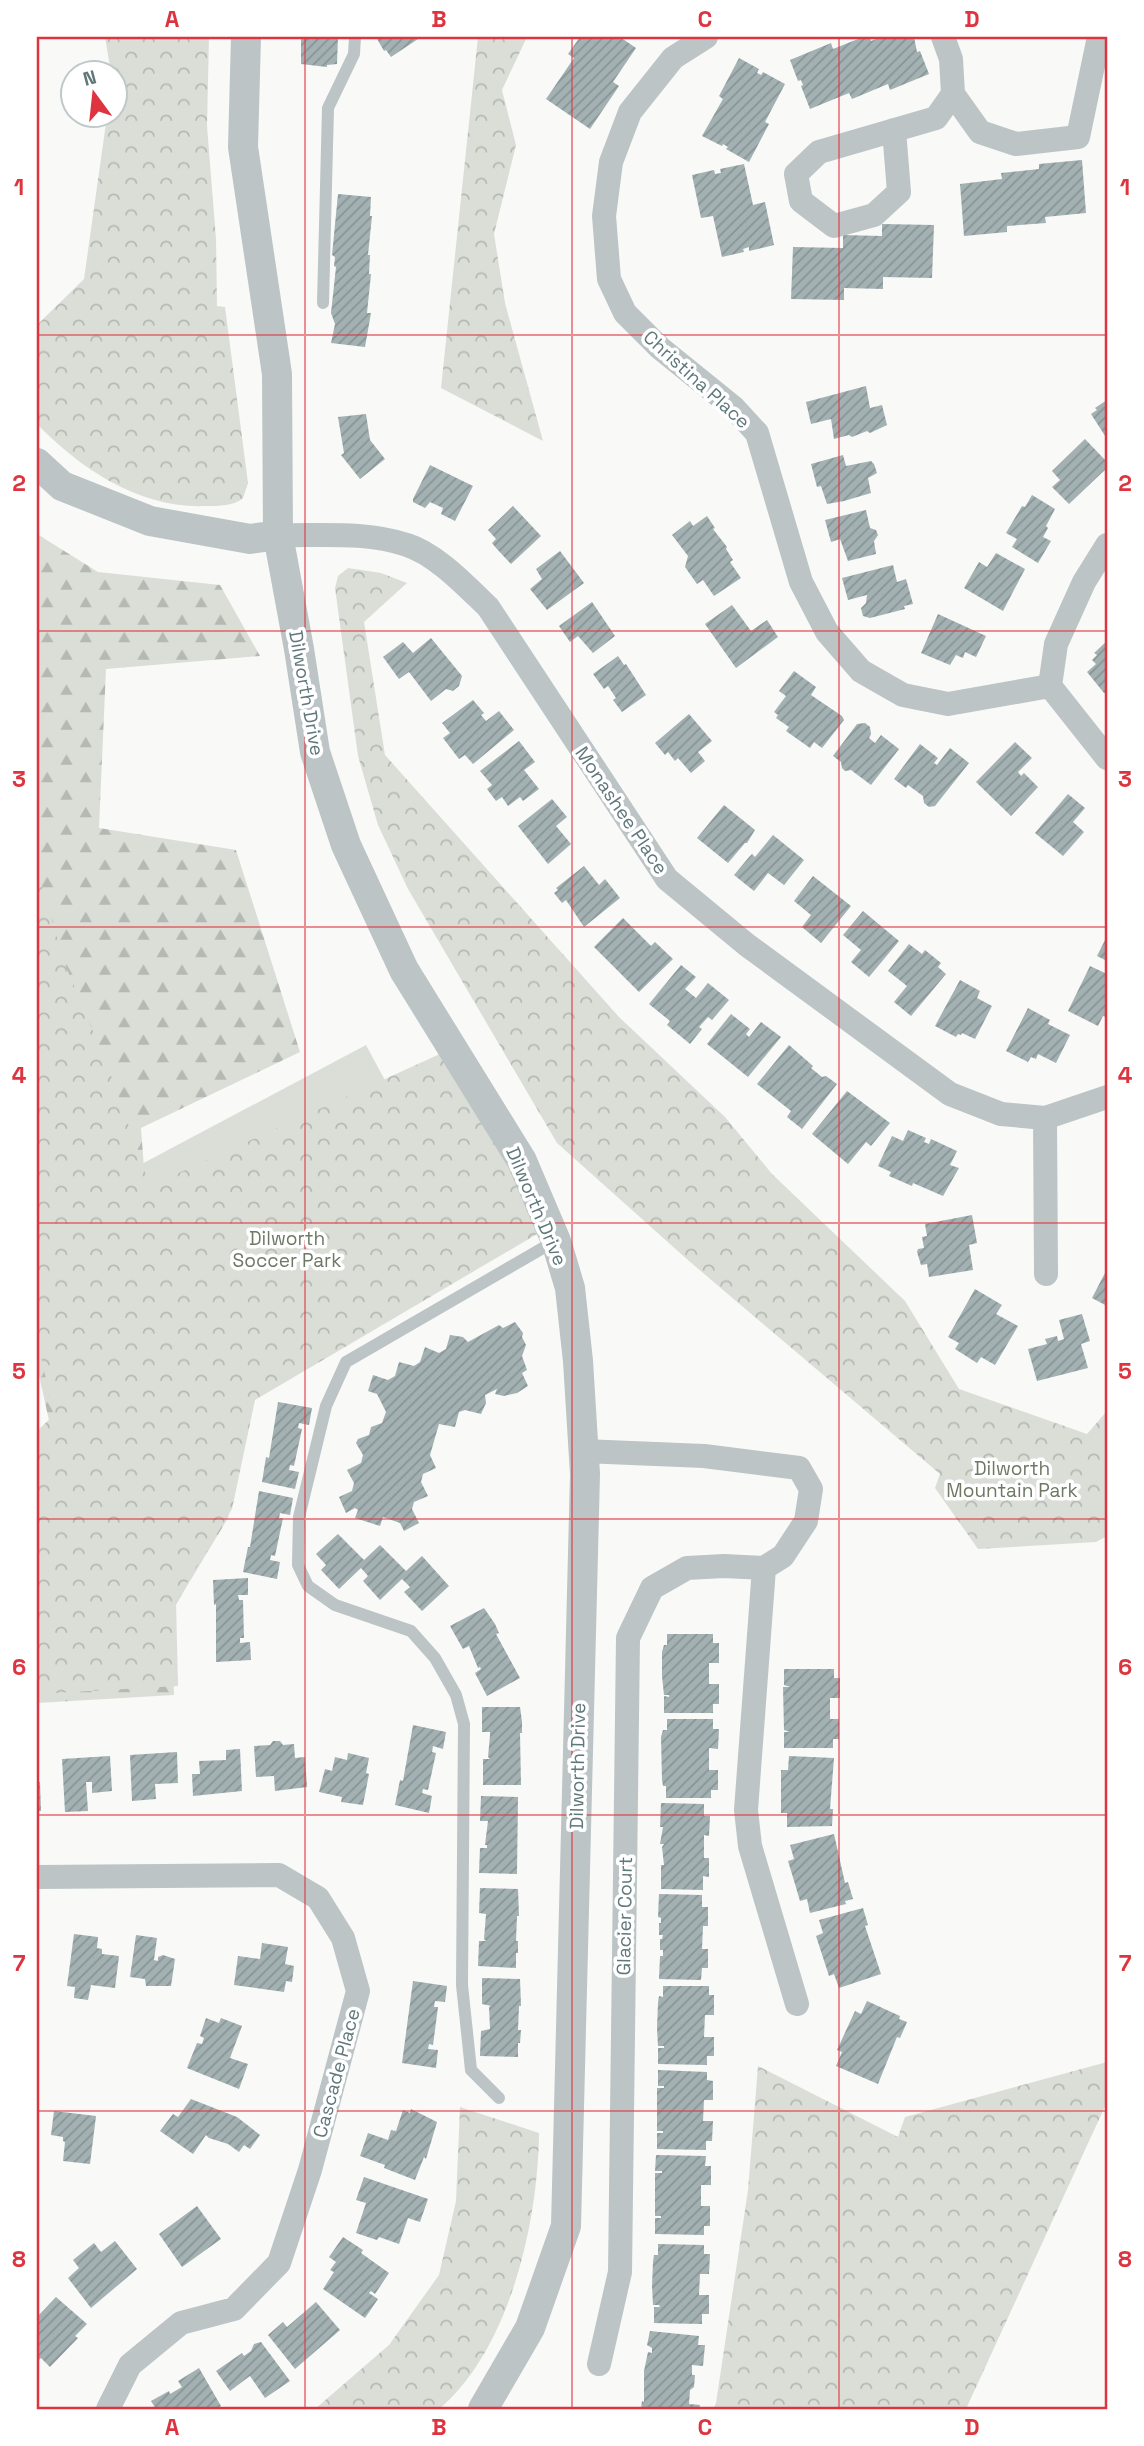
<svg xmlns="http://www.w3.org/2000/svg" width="1144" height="2446" viewBox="0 0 1144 2446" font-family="'Space Grotesk',sans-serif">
  <defs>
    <pattern id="forest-firs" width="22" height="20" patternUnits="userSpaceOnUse" patternTransform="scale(1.75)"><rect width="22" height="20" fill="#dbded7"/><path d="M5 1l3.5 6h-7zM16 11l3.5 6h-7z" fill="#b5b9b3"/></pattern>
    <pattern id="park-crowns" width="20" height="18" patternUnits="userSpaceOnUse" patternTransform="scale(1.75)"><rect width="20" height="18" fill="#dbded7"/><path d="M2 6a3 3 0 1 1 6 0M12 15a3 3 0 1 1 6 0" fill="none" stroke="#b5b9b3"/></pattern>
    <pattern id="building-hatch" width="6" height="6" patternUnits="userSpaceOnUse" patternTransform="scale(1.75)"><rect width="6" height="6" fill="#a3b1b3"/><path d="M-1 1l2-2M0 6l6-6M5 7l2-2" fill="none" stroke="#889597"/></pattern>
  </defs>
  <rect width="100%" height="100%" fill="#f9f9f8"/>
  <path fill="#dbded7" d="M366,1045l94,175 -231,122 -93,-175z"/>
  <path fill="url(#forest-firs)" d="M37,534l61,38 122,13 40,71 -154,13 -7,159 137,22 64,202 -159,76 5,67 105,214 -23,109 -56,93 2,84 -137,8v-266l13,-12 -13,-59z"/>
  <path fill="url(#park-crowns)" d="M105,37h104l-2,89 9,113 1,67 8,1 23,176 -5,15c-9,8 -24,8 -36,8 -67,3 -125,-36 -170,-82v-99l47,-46 23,-163h9v-42l-5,-1z
    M478,37h49l-25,53 14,55 -22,89 11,69 38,138 -102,-53z
    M348,568l33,5 26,10 -43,39 21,133 234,262 106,100 47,57 133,127 54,88 128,45 20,-23v125l-11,6 -118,7 -43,-61 5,-14 -251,-213 -132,-118 -149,-254 -30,-64 -20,-69 -23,-168 3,-12z
    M37,869l27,93 44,105 42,119 303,-138 96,179 -294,173 -23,109 -56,92 2,85 -141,8v-263l17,-16 -17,-76z
    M1107,2062v40l-141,307h-253l3,-6 32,-213 10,-124 140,71 7,-20z
    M460,2107l79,26c-1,89 -29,216 -100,276h-124l74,-64 50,-70 17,-74z"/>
  <path fill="url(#building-hatch)" d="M301,37h37l-1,27 -10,1v2l-26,-3z
    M376,37h45l-30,20 -5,-7 -2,1z
    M580,37h40l16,11 -23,34 6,4 -29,43 -44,-30 28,-41 -6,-4z
    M863,37h7l1,4 10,-4h33l3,15 3,-1 9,23 -39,16 -2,-6 -36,15 -3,-6 -39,16 -9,-23 2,-1 -2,-5 -3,1 -8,-21 41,-17 2,6z
    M739,58l20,11 -2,4 4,2 2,-3 22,12 -20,38 4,2 -20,38 -23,-13 2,-2 -5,-3 -1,2 -20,-10 21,-37 -4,-3z
    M1082,160l4,53 -41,4 1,6 -39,3v6l-43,4 -4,-52 42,-5 -1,-6 38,-4v-5z
    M744,164l9,41 12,-3 9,43 -25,6v-4l-6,2 1,3 -22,5 -9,-41 -12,2 -9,-43 22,-5 1,4 6,-1 -1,-4z
    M338,194l33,3 -1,19h2l-4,39h2l-1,19h2l-4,39h4l-6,34 -34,-4 4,-19 -4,-11 5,-46 -2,-1 1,-9 -3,-2z
    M882,224l52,1 -2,53 -49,-1v12l-39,-1v12l-53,-1 2,-52 50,1v-13l39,1z
    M866,386l4,22 12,-3 5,20 -17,8 -3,-2 -15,6 -3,-2 -15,4 -3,-20 -20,5 -5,-22z
    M1107,400v39l-16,-25 6,-4 -2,-2z
    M366,414l4,26 15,19 -25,20 -19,-24 3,-2 -6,-36z
    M1085,439l22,23v6l-38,36 -17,-17 8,-7 -8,-9z
    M843,455l3,11 25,-5 3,3 3,9 -9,5 3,15 -27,8 -17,3 -6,-18 -4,1 -6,-23z
    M430,465l43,21 -18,35 -14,-7 2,-6 -13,-6 -5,6 -12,-6v-3z
    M1032,495l23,14 -9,17 2,2 -5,9 8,4 -13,22 -26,-16 5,-8 -11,-6 16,-27 3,1z
    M513,506l28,30 -30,28 -15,-16 -4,-5 4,-4 -8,-9z
    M866,510l4,18 6,2 2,5 -4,6 2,13 -28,7 -8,-22 -9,3 -6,-22z
    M707,516l8,12 -2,1 14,18 -1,2 7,11 -3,2 11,16 -27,18 -11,-16 -6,4 -12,-17 3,-11 -16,-21 18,-14 3,5z
    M560,551l24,32 -37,27 -17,-21 12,-10 -6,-10z
    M996,553l29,16 -22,42 -39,-23 15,-26 8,5z
    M893,565l4,17 9,-3 7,25 -9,2 1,3 -35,9 -7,-2 -2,-8 5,-5 1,-8 -19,5 -6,-22z
    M592,602l23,34 -22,17 -15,-17 -8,6 -11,-16z
    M732,605l19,26 16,-11 11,17 -42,31 -31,-44z
    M938,614l48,22 -10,21 -11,-5 -2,6 -7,-3 -6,10 -29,-12z
    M431,638l31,38 -3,10 -6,5 -7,-2 -15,12 -22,-29 -10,7 -16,-22 20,-15 10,11z
    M1107,641v52h-3l-17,-21 9,-8 -4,-4 5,-5 -3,-2z
    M618,656l6,9 2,-1 20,31 -24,17 -9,-12 3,-2 -8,-12 -4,3 -11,-15z
    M794,671l22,16 -5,8 31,21 2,4 -22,28 -8,-6 -4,6 -24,-17 3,-4 -13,-9 2,-3 -4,-3 12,-16 -7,-5z
    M473,700l11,13 -3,2 5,6 13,-10 15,19 -41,34 -8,-9 -6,4 -16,-21 7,-5 -8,-10z
    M689,714l23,27 -14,11 7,9 -14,12 -13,-15 -3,3 -7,-9 -3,3 -10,-12z
    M865,723l5,4 1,7 -2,4 6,5 6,-8 18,14 -28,36 -20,-15 -6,1 -3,-3 -1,-6 -8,-6 24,-32z
    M519,741l16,21 -11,8 15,19 -16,12 -3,-4 -12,9 -6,-9 -6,4 -9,-12 5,-4 -12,-14z
    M1015,742l17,16 -14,14 3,4 3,-3 14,14 -27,29 -35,-34z
    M920,744l18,14 -4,5 3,2 13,-17 19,15 -34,43 -6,1 -5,-4 -1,-7 -15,-11 -2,3 -12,-9z
    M1068,794l17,14 -12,14 11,10 -21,24 -28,-23z
    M552,799l15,18 -11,9 15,18 -23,20 -30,-38z
    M724,805l31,25 -8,13h-2l-17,20 -31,-25z
    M773,835l31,25 -20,25 -16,-12 -14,18 -20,-16 15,-18 3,-3 3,3z
    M584,866l15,19 6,-6 15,19 -36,29 -18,-27 -4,3 -8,-10 4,-3 -2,-2z
    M813,876l38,30 -30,37 -19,-16 9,-12 -17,-14z
    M863,911l36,30 -30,36 -18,-15 10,-12 -18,-15z
    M623,918l28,28 4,-4 18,17 -34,33 -45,-45z
    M1107,936v25l-10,-5z
    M909,944l13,10 3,-4 16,13 -3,4 8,7 -35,42 -17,-14 13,-16 -19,-15z
    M681,965l15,12 -11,12 11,9 12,-15 21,17 -17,20 -4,-3 -9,10 3,2 -12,15 -23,-19 3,-4 -21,-17z
    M1090,966l17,8v43l-4,-1 -5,10 -30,-15z
    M960,980l20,11 -3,7 15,8 -17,33 -13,-6 -1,2 -3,-1 -2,3 -21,-11z
    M1028,1008l22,12 -2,4 22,11 -14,28 -18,-9 -2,5 -5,-2 -3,5 -22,-11z
    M731,1014l19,15 -4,5 3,3 12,-15 20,15 -33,40 -41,-33z
    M789,1045l24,21 -2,2 11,9 4,-1 11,8 -35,45 -15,-12 4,-6 -34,-27z
    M847,1091l43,32 -19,23 -5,-4 -18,22 -36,-30z
    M908,1130l18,8 -2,4 5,2 2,-5 26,12 -7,14 9,3 -16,28 -30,-13 -1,3 -23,-10 2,-4 -13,-6 14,-30 11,5z
    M972,1215l5,28 -8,2 4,25 -44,7 -2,-13 -6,1 -4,-13 1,-3 6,-1 -2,-11 5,-1 -2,-12z
    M1107,1269v37l-15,-8z
    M975,1289l27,16 -6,9 22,12 -23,39 -14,-8 -4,6 -22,-14 4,-6 -11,-6z
    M1082,1314l8,27 -9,3 7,24 -51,13 -9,-32 19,-5 -2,-5 12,-3 1,5 6,-2 -5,-19z
    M515,1322l8,11 -1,4 4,8 -4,11 5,14 -5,3 6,13 -11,7 -13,3 -9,-2 2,-5 -12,6 1,8 -5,11 -16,-4 -6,2 -4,15 -16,-3 -9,31 6,13 -13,6 -2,8 7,14 -14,6 -2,7 7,14 -15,8 -4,-8 -17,-6 -3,9 -25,-8 3,-8 -3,-2 -9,5 -7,-16 13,-6 2,-8 -7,-13 14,-7 2,-8 -7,-12 2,-4 11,-4 2,-8 11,-4 4,-11 -9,-18 -9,-3 5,-16 15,5 7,-4 4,-14 15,4 6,-4 5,-15 14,6 7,-4 4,-14 13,2 5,5 31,-17 4,3z
    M278,1402l34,6 -3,17 -10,-2 -1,5 4,1 -8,37 -4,-1 -1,5 10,2 -4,17 -33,-7 4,-25 3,1z
    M259,1491l34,7 -3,17 -10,-2 -1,5h4l-8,38 -4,-1 -1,5 10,2 -3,17 -34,-7 5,-25h2z
    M338,1534l26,26 16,-15 26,26 16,-15 27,30 -27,25 -18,-19 6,-5 -8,-8 -22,21 -17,-19 5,-5 -7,-8 -22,21 -18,-19 5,-5 -10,-11z
    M248,1578v17h-10l1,5h4l1,38h-4v5l10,-1 1,18 -35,2v-58l-2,1 -1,-25z
    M484,1608l11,16 4,9 -3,1 24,44 -33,18 -12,-23 6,-4 -1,-2 -2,1 -9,-22 -6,3 -13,-23z
    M667,1634h46v9h6v20h-10v21h10v20h-6v9h-49v-17l5,1v-2h-5l-2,-19v-24l2,-7h3z
    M784,1669h50v9h6v20h-10v21h9v20h-6v9h-49v-16h6l-6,-2 -1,-43h7l-6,-2z
    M482,1707h38l2,15v11h-2l1,52h-38v-26h7l-2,-2 2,-22v-3h-8z
    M667,1719h46v10h6l-1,20 -9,-1v22h9v20h-7v8h-45v-12h-3l-1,-6 -1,-43 2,-7h4z
    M413,1725l33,7 -3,17 -10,-3 -1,6 4,1 -8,37 -5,-1 -1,4 10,3 -3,17 -34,-8 5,-25 3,1z
    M273,1741h7l3,4 11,-1 1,14 10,-1 2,30 -32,4 -1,-15 -18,1 -2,-31 16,-1z
    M240,1749l2,42 -49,5 -1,-22h8l-1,-13 27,-1v-10z
    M177,1752l1,31 -23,1 1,15 -24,2 -2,-46z
    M348,1753l21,5 -3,15 3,1 -6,31 -22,-3 1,-5 -23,-5 6,-23 7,2 3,-14 12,3z
    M110,1756l2,35 -20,2v-11h-6l2,29 -23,1 -3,-53z
    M789,1756l45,2 -4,51h3l-1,17 -45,1v-14h-6v-43h7z
    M37,1782h3l1,29h-4z
    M481,1796l37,1 -1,77 -38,-1 1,-25h7v-3h-2l3,-24h-8z
    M661,1803l43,1v12h6l-1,20 -5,-1v23h5v19l-6,-1v14l-42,-1v-24h3l-2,-18 2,-3h-4l3,-17h-3z
    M834,1834l11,49 3,-1 5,17 -8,2 1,3 -36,9 -3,-14 -7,2 -5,-17 -7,-23 6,-2 -4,-14z
    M480,1888l38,1 1,27h-2l-1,25h2v12h-2v15l-38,-2 1,-25h7l-2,-2 2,-25 -7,-1z
    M659,1894l43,1v12h6v19h-5l-1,23h6v19h-6l-1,12 -42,-1 1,-23h3v-6h-3v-11h2l1,-4h-4v-12h2v-5l-3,-1z
    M863,1908l5,17 -3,1 16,48 -42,14 -5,-14 -5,2 -13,-40 7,-3 -4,-13z
    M74,1934l24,3 -1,11 5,1v5l17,2 -4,32 -24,-3 -3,15 -14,-2 1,-11 -8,-1z
    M136,1935l21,3 -3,22 4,1v-4l5,-2 12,4 -4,27h-25l-1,-7 -15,-2z
    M262,1943l26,4 -3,17 9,2 -2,16 -6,-1 -2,11 -50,-7 4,-29 22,3z
    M482,1978l38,1 1,27h-2l-1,24h3l-1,13h-2v14l-38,-1 1,-25 9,-2 -1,-22 2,-1 -9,-2z
    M413,1981l34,5 -2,16 -10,-1 -1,6h4l-5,38 -4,-1 -1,5 10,1 -2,18 -34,-5z
    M663,1986h46v9h5v20h-9l-1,22h10v19h-7v9l-49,-1v-16h6v-2h-6l-1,-18 1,-25 1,-7 4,1z
    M867,2001l33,15 -1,3 8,3 -7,16 -3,-1 -19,47 -42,-18 6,-14 -5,-2 18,-39 6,3z
    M206,2018l13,5 2,-5 21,8 -12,32 18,6 -9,25 -52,-21 10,-25 5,1 2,-6 -4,-2z
    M658,2070l49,2v8l6,1v19h-9l-1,21h10l-1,20h-6v9l-49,-1v-16h6v-2h-6v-43h7v-2h-6z
    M191,2099l46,18 23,18 -10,14 -6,-4 -5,7 -11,-8 -19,-6 -3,-3 -13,19 -33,-23 13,-17 5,3z
    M411,2109l26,13 -11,37 -2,-2 -9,23 -31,-12 1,-3 -25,-9 8,-23 20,7 3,-10 5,1 7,-21 7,3z
    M54,2111l42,5 -6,48 -27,-3 2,-19 -2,-1v-4l-12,-2z
    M656,2155l50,1 -1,10h6v19h-10v21h9v20h-6v9l-49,-1v-16h6v-2h-6v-43h7v-2h-7z
    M364,2177l64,22 -8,23 -12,-4 -9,26 -20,-7 -2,3 -21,-7 10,-30 -10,-3z
    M197,2206l24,33 -39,28 -23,-33z
    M343,2237l20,13 -2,3 28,20 -14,21 -4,-3 -2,2 9,6 -13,19 -42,-29 11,-17 -4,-2 6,-8 -7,-5z
    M115,2241l22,28 -46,39 -23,-30 11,-10 -6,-8 21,-17 7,9z
    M658,2244l46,1v9h6l-1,20h-9l-1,21h10v19h-7v10l-48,-1v-16h6l-1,-2h-6l-1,-19 1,-24 1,-7h4z
    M56,2297l31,27 -12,12 3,2 -28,29 -9,-9 -4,4v-45z
    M316,2302l24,28 -45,39 -27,-34 15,-13 4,5z
    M650,2331l49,5 -1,9h7l-2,21 -11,-1v10h3l-1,12 -4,3 -1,14 11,1 -1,4h-58l1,-8 2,1v-31l4,-19 4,1v-5l-5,-3z
    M261,2342l29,39 -25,17 -15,-22 -20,15 -14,-20 26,-18 2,3 7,-5 3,-7z
    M199,2368l22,38 -5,3h-60l-5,-8 18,-10 1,3 12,-7 -4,-6z"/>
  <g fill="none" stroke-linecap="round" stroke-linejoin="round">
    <path stroke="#bcc4c6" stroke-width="12" d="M323,303l5,-195 26,-54 1,-17
      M499,2098l-28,-28 -9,-85 2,-261 -8,-29 -21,-37 -24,-27 -76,-26 -27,-19 -10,-21 1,-48 27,-111 20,-44 209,-121"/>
    <path stroke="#bcc4c6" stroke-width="24" d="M706,37l-33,21 -43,54 -19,50 -7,54 5,63 16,34 35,35 73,59 24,26 44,149 26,50 34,39 42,24 45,9 102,-18
      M953,94l27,38 36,12 62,-7 21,-100
      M894,130l5,62 -25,23 -40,11 -33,-25 -5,-27 23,-22 117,-34 17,-24 -2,-35 -8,-22
      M278,535c42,1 88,-4 129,10 29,9 59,41 81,62l179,272 80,66 203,149 51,20 44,4 62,-21
      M1107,545l-23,37 -28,62 -6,42 57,72
      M1045,1118l1,156
      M583,1451l121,5 95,12 12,21 -5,32 -23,35 -19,12 -40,-2 -37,2 -35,20 -24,50 -8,634 -21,92
      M764,1568l-18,242 4,36 47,158
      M37,1877l242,-2 39,23 25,40 15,53 -48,179 -31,93 -45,46 -53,14 -51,42 -22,44"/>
    <path stroke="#bcc4c6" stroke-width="30" d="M246,37l-3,110 34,227 1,161 21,114 16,103 31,93 58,125 118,191 34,80 14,47 8,73 7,113 -19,752 -36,102 -47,81
      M37,463l25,23 88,35 100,18 28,-4"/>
  </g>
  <path fill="none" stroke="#dd343f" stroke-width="2" stroke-opacity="0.55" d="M305,37v2372M572,37v2372M839,37v2372M37,335h1070M37,631h1070M37,927h1070M37,1223h1070M37,1519h1070M37,1815h1070M37,2111h1070"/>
  <g text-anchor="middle" stroke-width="7" stroke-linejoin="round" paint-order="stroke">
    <g font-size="19" fill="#61787b" stroke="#fff">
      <text transform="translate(697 379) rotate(42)" y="7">Christina Place</text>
      <text transform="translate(307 693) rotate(80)" y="7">Dilworth Drive</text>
      <text transform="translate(622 810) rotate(56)" y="7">Monashee Place</text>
      <text transform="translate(537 1206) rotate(67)" y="7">Dilworth Drive</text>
      <text transform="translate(577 1766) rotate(-89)" y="7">Dilworth Drive</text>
      <text transform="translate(624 1916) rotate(-89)" y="7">Glacier Court</text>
      <text transform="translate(336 2073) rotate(-75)" y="7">Cascade Place</text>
    </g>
    <g font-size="19" fill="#6e7965" stroke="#fff">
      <text x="287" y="1245">Dilworth<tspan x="287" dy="22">Soccer Park</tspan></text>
      <text x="1012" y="1475">Dilworth<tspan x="1012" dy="22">Mountain Park</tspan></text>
    </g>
  </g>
  <rect width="1144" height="2446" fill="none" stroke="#ffffff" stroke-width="77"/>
  <g transform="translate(94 94) rotate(345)"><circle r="33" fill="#ffffff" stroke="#c0c9ca" stroke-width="2"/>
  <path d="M0-5L12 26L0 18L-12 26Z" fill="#dd343f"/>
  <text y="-10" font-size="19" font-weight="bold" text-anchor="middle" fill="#61787b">N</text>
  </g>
  <rect x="38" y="38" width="1068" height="2370" fill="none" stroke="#dd343f" stroke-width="2.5"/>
  <g font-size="23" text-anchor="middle" font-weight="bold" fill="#dd343f">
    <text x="172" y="27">A</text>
    <text x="439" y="27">B</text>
    <text x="705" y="27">C</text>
    <text x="972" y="27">D</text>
    <text x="19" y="195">1</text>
    <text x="1125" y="195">1</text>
    <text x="19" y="491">2</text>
    <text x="1125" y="491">2</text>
    <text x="19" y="787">3</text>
    <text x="1125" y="787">3</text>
    <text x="19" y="1083">4</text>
    <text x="1125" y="1083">4</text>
    <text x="19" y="1379">5</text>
    <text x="1125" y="1379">5</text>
    <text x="19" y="1675">6</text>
    <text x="1125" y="1675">6</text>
    <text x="19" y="1971">7</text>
    <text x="1125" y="1971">7</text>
    <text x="19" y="2267">8</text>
    <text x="1125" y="2267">8</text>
    <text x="172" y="2435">A</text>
    <text x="439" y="2435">B</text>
    <text x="705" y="2435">C</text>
    <text x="972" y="2435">D</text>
  </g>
</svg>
